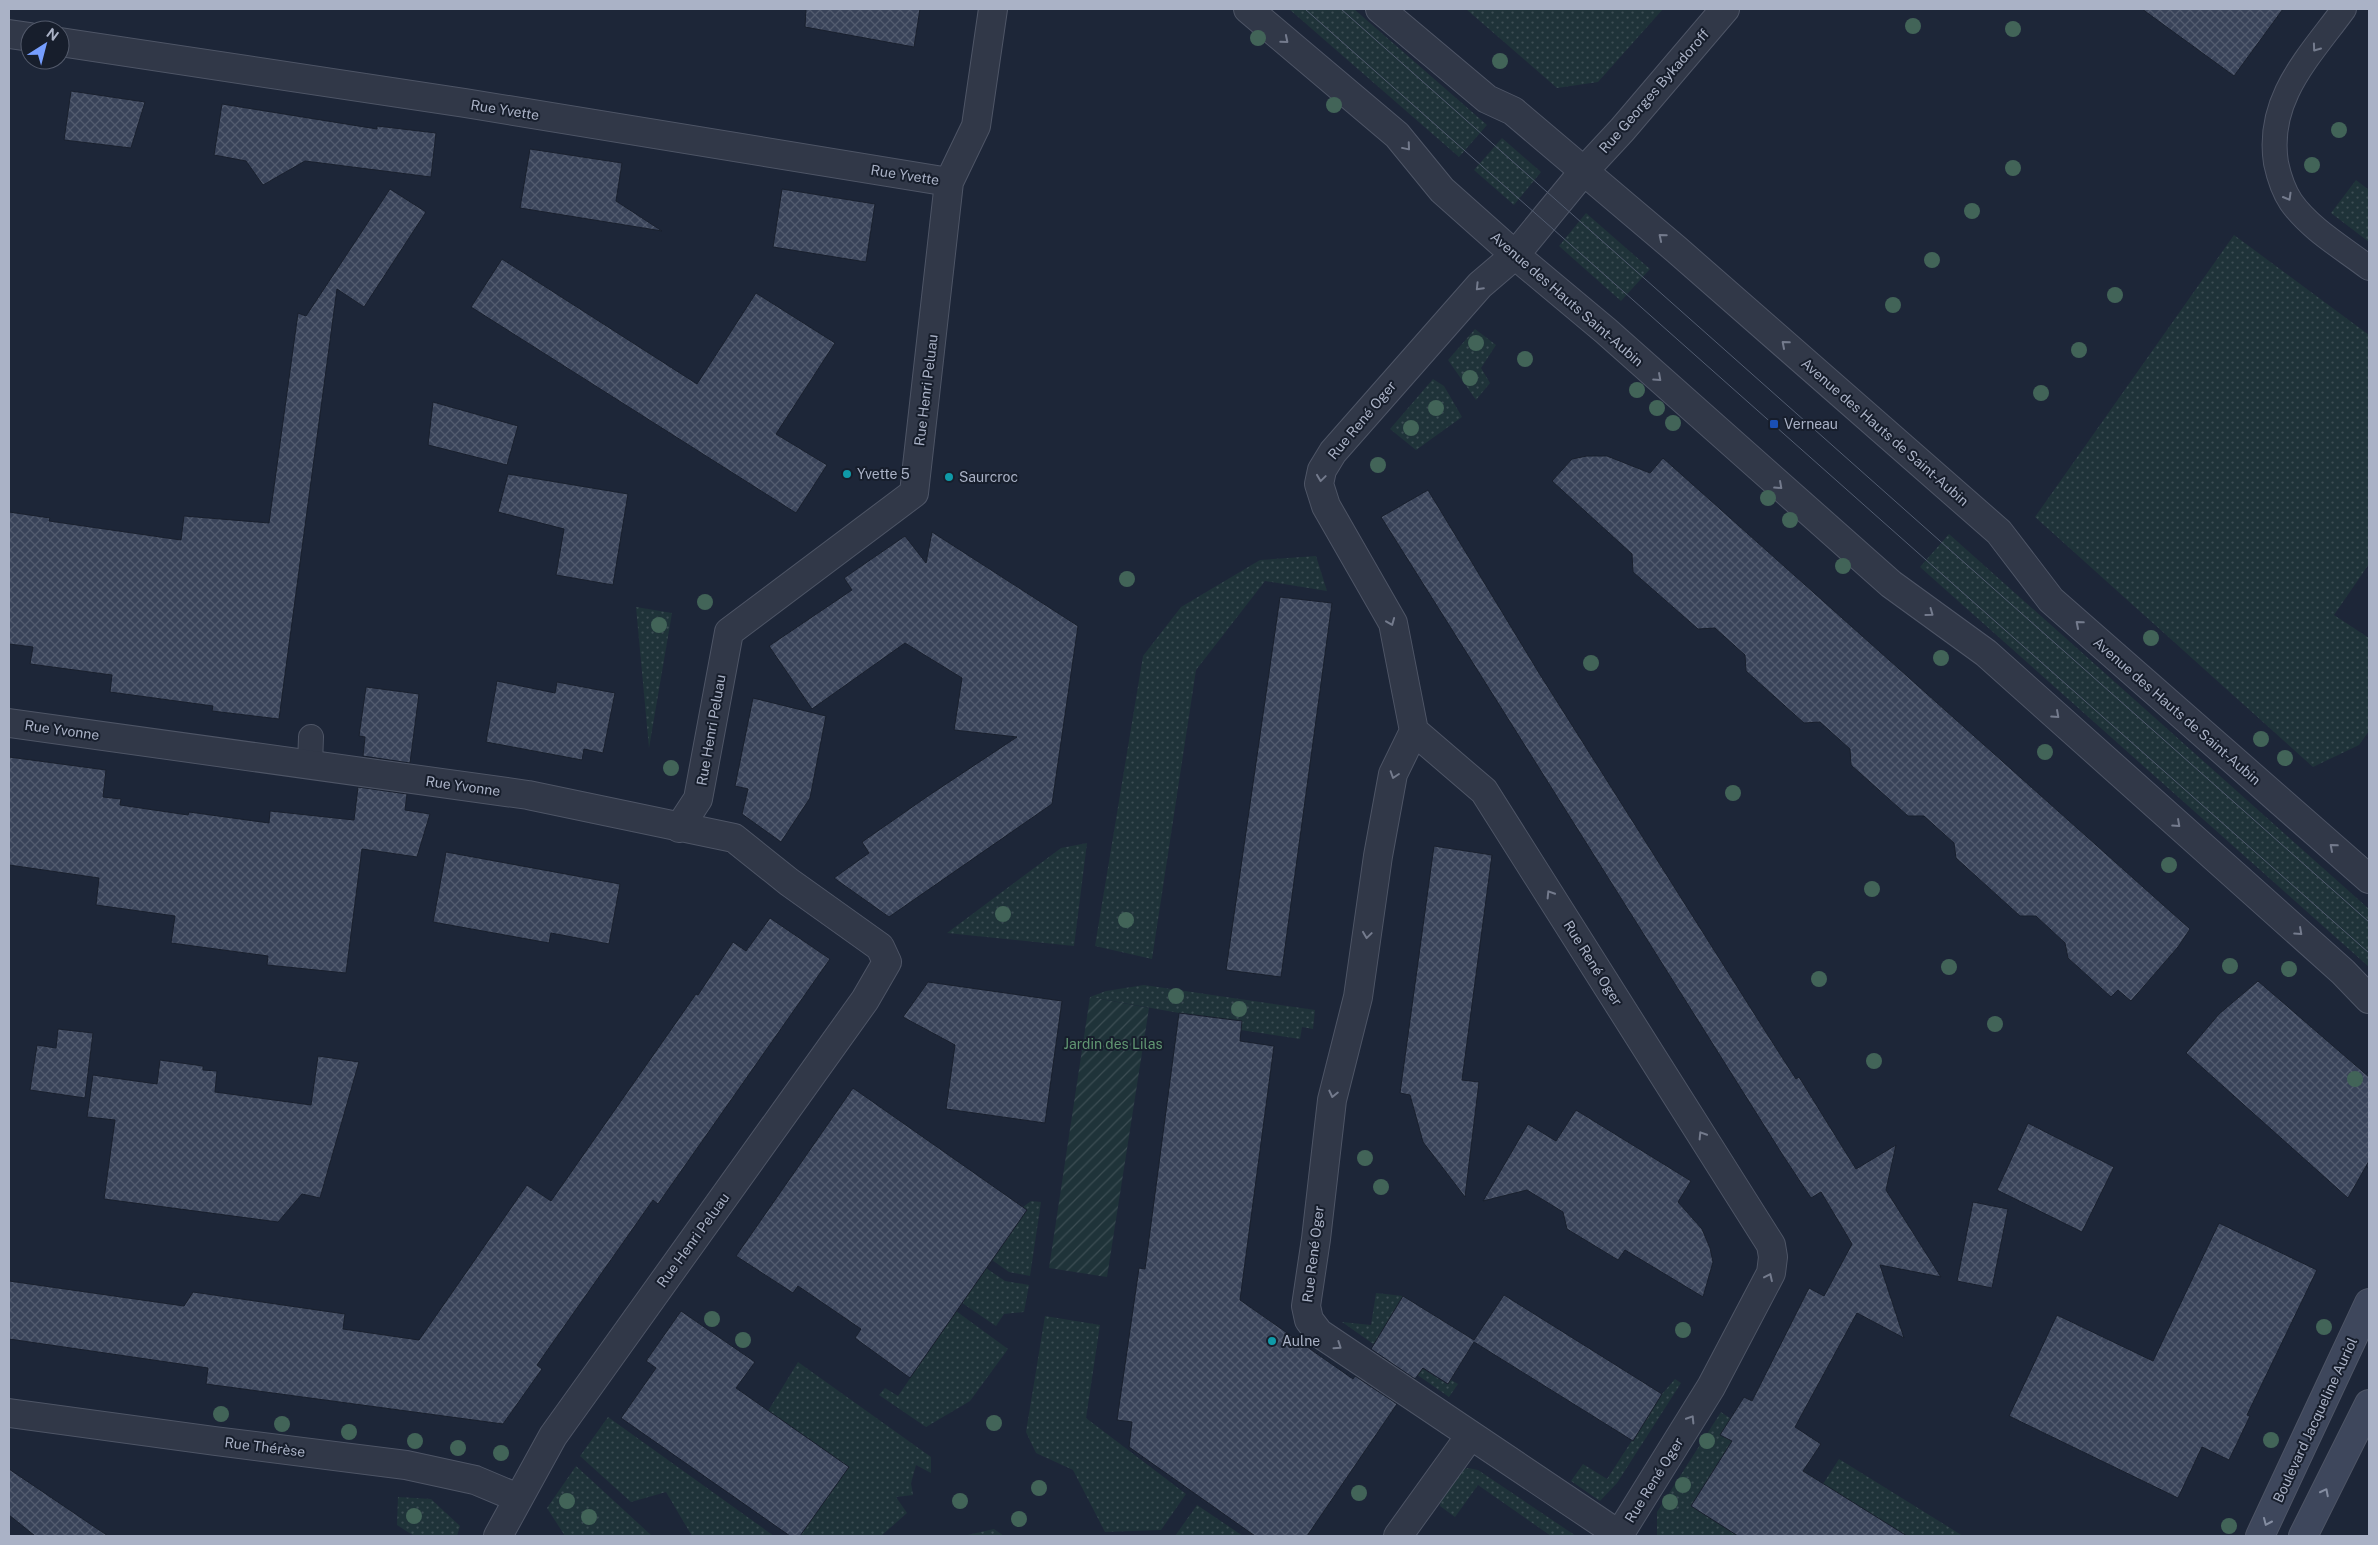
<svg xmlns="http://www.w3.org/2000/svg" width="2378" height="1545" viewBox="0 0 2378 1545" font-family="'Public Sans',sans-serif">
  <defs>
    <pattern id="grass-dots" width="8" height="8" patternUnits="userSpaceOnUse" patternTransform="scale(1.25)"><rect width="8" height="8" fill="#1f3339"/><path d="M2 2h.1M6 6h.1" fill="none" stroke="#3d4e54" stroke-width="1.8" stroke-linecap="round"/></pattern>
    <pattern id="garden-furrows" width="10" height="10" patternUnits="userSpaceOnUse" patternTransform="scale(1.25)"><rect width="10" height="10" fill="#1f3339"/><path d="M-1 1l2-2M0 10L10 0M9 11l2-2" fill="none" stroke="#3d4e54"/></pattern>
    <pattern id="building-cross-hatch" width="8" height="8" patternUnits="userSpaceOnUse" patternTransform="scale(1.25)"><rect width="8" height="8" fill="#394359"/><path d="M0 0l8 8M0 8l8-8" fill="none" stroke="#535c6f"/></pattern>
  </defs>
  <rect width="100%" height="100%" fill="#1d2638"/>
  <path fill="url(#grass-dots)" d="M1289,9h65l133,116 -28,32z
    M1466,9h197l-65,73 -41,6z
    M1502,138l39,34 -27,33 -40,-35z
    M2356,180l13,10v52l-38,-29z
    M1586,213l64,56 -29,32 -62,-55z
    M2234,235l135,100v229l-35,51 35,23v93l-10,14 -46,22 -278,-250z
    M1475,329l21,16 -15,23 9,15 -14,17 -28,-40z
    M1433,379l11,7 18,31 -46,33 -26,-21z
    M1949,534l420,375v58l-449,-400z
    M1316,556l11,35 -62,-10 -69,89 -44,289 -57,-13 48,-290 38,-49 79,-47z
    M636,607l36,6 -23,135z
    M1087,843l-13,103 -127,-13 114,-85z
    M1144,985l171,25 -2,19 -11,-2 -2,12 -59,-9 1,-9 -63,-8 -89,-16 16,-6z
    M1031,1201l10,1 -11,74 -21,-4 -17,-12 35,-50 -4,-3z
    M986,1268l19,13 24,4 -5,27 -20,2 -8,12 -34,-23z
    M1376,1293l27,3 -26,44 70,44 4,-4 7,4 -9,13 -107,-75 29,3z
    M956,1311l52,38 -38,52 -44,26 -47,-32 6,-7 13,8z
    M1045,1316l55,9 -14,93 100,76 -25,36 -56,2 -32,-62 -37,-17 -10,-21z
    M798,1362l133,95v16l-15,-8 -5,18 2,12 -17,2 11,16 -26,23h-81l48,-69 -80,-56z
    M1675,1379l6,4 -64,100 -17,18 -29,-20 12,-17 24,15 55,-85z
    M1721,1412l10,7 -10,16 11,6 -41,65 47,30h-81v-24z
    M608,1417l166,119h-82l-26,-44 -35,10 -51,-46z
    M1839,1459l124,77h-56l-84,-52z
    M576,1466l75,69 5,1h-91l-18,-28z
    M1468,1468l10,2 98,66h-25l-73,-51 -23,32 -15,-11 1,-9 15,-26z
    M398,1497l33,2 29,27 -3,10h-43l-17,-11z
    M1197,1505l46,31h-68z
    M994,1529l10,7h-41z"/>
  <path fill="url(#garden-furrows)" d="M1090,997l59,11 -42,269 -58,-9z"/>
  <path fill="url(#building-cross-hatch)" stroke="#19202e" d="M806,9h114l-6,38 -109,-20z
    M2142,9h141l-49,67z
    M71,91l74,11 -14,46 -67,-8z
    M222,104l155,25v-3l59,7 -5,44 -126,-16 -42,24 -17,-24 -32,-6z
    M530,149l92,14 -6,38 46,30 -142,-23z
    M390,189l36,23 -62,95 -27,-18 -58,430 -67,-8 1,-5 -103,-14 2,-17 -82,-11 3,-17 -24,-3v-132l41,6 -1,3 132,19 3,-24 85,7 29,-210 8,3z
    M782,189l93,15 -9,58 -93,-15z
    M502,259l195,125 59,-91 79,50 -59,91 51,31 -31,48 -325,-206z
    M433,402l85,24 -11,39 -79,-20z
    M1587,456h20l43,17 13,-15 527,471 -12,18 -47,54 -13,-11 -7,7 -43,-39 -3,-15 -29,-27h-16l-64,-58 -2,-15 -30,-27h-16l-57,-51 -1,-16 -30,-27 -16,1 -58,-52 -1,-16 -30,-27 -17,1 -65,-57 -1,-18 -80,-73 20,-22z
    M508,474l120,20 -15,91 -57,-10 8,-46 -66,-17z
    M1428,490l111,183 230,364 27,42 3,-2 57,92 40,-24 -10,45 55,87 -61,-12 24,73 -47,-25 -62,114 26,17 -18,27 104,65h-169l-47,-30 41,-65 -12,-6 24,-38 8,4 57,-113 15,8 28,-52 -31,-52 -10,6 -29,-44 -401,-637z
    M932,532l146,94 -26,178 -163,113 -55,-39 35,-25 -7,-11 66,-46 89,-59 -63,-7 8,-52 -57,-35 -93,66 -43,-63 83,-56 -8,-12 61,-42 21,27z
    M1280,597l52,6 -51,374 -55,-7z
    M497,681l58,12 2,-11 58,11 -12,60 -19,-4 -2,11 -96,-18z
    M366,687l53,7 -9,69 -47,-7 2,-19 -6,-1z
    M753,698l73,18 -16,82 -29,44 -39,-28 6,-25 -13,-3z
    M9,757l97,13 -3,27 18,2 -1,6 68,10 1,-3 80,11 1,-12 84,9 4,-33 49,7 -2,16 25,4 -13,43 -55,-8 -16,124 -79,-8 1,-9 -97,-13 4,-27 -79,-11 3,-27 -90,-13z
    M1434,846l58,9 -30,225 17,2 -14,115 -42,-55 -13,-47 -10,-2z
    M446,852l174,32 -11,60 -58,-11 -2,10 -116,-21z
    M770,918l60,41 -172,245 -5,-4 -116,165 5,4 -39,55 -297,-40 2,-16 -199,-29v-58l175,25 9,-14 152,22 -2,15 76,11 108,-155 24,16 145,-207 2,1 35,-53 13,9z
    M2258,981l111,96v84l-21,37 -162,-145 33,-39z
    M928,982l134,19 -17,122 -99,-14 9,-64 -52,-28z
    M1179,1013l63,8 -2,20 34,5 -34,254 113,79 2,-3 42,28 -90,132h-52l-126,-89 3,-25 -15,-2 22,-152 6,1z
    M58,1029l35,4 -8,65 -55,-8 7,-45 19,3z
    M318,1056l41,6 -39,136 -18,-4 -24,28 -174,-23 11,-79 -28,-3 6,-42 64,9 3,-24 43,6v4l14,1 -2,21 96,13z
    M853,1088l174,122 -117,168 -55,-40 6,-9 -63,-43 -5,7 -57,-37z
    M1576,1110l115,71 -13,21 24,27 8,19 3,14 -10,35 -78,-47 -7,10 -51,-31 -4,-17 -36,-22 -44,11 45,-77 28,17z
    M2028,1123l86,44 -32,65 -85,-42z
    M1973,1202l35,7 -16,79 -35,-7z
    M2219,1223l98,47 -70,145 3,1 -21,44 -27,-13 -24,51 -169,-82 48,-101 96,46z
    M1504,1295l158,99 -29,47 -159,-99 -26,42 -25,-16 -8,11 -44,-30 32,-53 71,44z
    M681,1311l74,51 -19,26 113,79 -49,69h-10l-169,-118 35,-50 -10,-7z
    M9,1469l99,67h-73l-26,-21z"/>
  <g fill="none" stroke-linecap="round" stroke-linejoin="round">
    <g stroke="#4e5566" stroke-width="26">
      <path id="lane" d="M2344,9c-35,48 -78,90 -68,154 3,14 7,27 15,39 19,27 52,46 78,66
        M310,764l1,-27"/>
    </g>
    <g stroke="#4e5566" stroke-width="30">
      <path id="street" d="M1248,9l149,126 45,55 73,65 91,76 285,253 95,69 357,319 26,27
        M1380,9l107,90 26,12 164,139 322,282 52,68 318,279
        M9,34l21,3
        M60,42l405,61 484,79
        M9,723l519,72 206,43 55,44 91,65 7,15 -22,38 -312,436 -55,100
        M1414,731l70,60 287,454 2,12 -2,16 -60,114 -92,148
        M679,828l19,-29 31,-167 185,-139 35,-311 27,-56 17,-117
        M9,1413l206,28 191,24 69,15 43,18
        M1398,1536l72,-100
        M1621,1536l-302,-203 -10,-13 -3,-14 10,-67 16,-139 26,-103 20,-141 15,-82 21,-43 -21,-108 -67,-117 -7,-22 3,-14 11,-18 147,-167 35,-30 68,-83 39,-42 103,-121"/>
    </g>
    <g stroke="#4e5566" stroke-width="30">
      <path id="secondary" d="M2260,1536l109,-233
        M2303,1536l66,-132"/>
    </g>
    <use href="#lane" stroke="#313848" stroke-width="24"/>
    <use href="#street" stroke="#313848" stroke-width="28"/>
    <use href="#secondary" stroke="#3e475c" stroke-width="28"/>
    <path stroke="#525c70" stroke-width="1" d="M1305,9l1064,944
      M1341,9l1028,913"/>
  </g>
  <g fill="#426458">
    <circle cx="1913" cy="26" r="8"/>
    <circle cx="2013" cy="29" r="8"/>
    <circle cx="1258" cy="38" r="8"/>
    <circle cx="1500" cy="61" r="8"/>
    <circle cx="1334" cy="105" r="8"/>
    <circle cx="2339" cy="130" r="8"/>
    <circle cx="2312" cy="165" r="8"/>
    <circle cx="2013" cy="168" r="8"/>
    <circle cx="1972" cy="211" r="8"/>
    <circle cx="1932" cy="260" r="8"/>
    <circle cx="2115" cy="295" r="8"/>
    <circle cx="1893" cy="305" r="8"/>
    <circle cx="1476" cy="343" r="8"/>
    <circle cx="2079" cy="350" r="8"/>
    <circle cx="1525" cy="359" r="8"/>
    <circle cx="1470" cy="378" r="8"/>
    <circle cx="1637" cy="390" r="8"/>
    <circle cx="2041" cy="393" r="8"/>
    <circle cx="1436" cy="408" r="8"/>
    <circle cx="1657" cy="408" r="8"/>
    <circle cx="1673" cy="423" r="8"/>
    <circle cx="1411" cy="428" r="8"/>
    <circle cx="1378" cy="465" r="8"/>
    <circle cx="1768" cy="498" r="8"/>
    <circle cx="1790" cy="520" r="8"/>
    <circle cx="1843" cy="566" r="8"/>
    <circle cx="1127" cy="579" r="8"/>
    <circle cx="705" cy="602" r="8"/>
    <circle cx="659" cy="625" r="8"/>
    <circle cx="2151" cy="638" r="8"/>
    <circle cx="1941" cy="658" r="8"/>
    <circle cx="1591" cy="663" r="8"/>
    <circle cx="2261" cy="739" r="8"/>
    <circle cx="2045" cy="752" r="8"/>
    <circle cx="2285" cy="758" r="8"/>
    <circle cx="671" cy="768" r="8"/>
    <circle cx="1733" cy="793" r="8"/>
    <circle cx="2169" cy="865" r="8"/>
    <circle cx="1872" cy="889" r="8"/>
    <circle cx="1003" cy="914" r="8"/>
    <circle cx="1126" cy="920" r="8"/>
    <circle cx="2230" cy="966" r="8"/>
    <circle cx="1949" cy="967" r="8"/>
    <circle cx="2289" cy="969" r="8"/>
    <circle cx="1819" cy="979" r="8"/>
    <circle cx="1176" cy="996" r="8"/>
    <circle cx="1239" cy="1009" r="8"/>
    <circle cx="1995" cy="1024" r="8"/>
    <circle cx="1874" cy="1061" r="8"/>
    <circle cx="2355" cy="1079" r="8"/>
    <circle cx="1365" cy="1158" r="8"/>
    <circle cx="1381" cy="1187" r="8"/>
    <circle cx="712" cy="1319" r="8"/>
    <circle cx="2324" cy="1327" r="8"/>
    <circle cx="1683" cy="1330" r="8"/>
    <circle cx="743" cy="1340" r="8"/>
    <circle cx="221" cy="1414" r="8"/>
    <circle cx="994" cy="1423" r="8"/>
    <circle cx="282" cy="1424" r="8"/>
    <circle cx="349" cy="1432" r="8"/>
    <circle cx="2271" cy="1440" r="8"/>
    <circle cx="415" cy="1441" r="8"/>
    <circle cx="1707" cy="1441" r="8"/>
    <circle cx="458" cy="1448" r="8"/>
    <circle cx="501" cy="1453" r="8"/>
    <circle cx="1683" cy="1485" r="8"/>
    <circle cx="1039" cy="1488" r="8"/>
    <circle cx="1359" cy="1493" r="8"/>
    <circle cx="567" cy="1501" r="8"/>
    <circle cx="960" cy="1501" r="8"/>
    <circle cx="1670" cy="1502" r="8"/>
    <circle cx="414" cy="1516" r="8"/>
    <circle cx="589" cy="1517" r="8"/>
    <circle cx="1019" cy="1519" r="8"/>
    <circle cx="2229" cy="1526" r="8"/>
  </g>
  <defs><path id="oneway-chevron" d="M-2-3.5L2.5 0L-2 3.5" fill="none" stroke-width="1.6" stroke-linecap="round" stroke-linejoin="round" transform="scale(1.25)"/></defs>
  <g stroke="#747b8d">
    <use href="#oneway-chevron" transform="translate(1285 40) rotate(40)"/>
    <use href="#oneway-chevron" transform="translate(2316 48) rotate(126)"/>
    <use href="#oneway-chevron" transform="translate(1407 147) rotate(50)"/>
    <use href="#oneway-chevron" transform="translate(2288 197) rotate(60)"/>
    <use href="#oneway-chevron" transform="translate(1662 237) rotate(-140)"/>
    <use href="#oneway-chevron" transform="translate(1479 287) rotate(134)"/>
    <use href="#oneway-chevron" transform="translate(1785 344) rotate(-139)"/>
    <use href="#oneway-chevron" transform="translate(1658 378) rotate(42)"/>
    <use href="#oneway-chevron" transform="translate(1321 478) rotate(98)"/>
    <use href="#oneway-chevron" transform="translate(1779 486) rotate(42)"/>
    <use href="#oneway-chevron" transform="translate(1930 613) rotate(36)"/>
    <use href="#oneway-chevron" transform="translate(1391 622) rotate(68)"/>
    <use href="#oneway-chevron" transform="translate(2079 624) rotate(-139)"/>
    <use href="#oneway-chevron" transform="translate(2056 715) rotate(42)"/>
    <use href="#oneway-chevron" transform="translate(1394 775) rotate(108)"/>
    <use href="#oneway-chevron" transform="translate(2177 824) rotate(42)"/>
    <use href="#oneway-chevron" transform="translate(2333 847) rotate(-139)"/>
    <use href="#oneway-chevron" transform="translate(1550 894) rotate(-122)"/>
    <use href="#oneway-chevron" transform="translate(2299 932) rotate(42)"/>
    <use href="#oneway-chevron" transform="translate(1367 935) rotate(98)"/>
    <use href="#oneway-chevron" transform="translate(1333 1094) rotate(103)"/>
    <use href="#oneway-chevron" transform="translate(1702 1135) rotate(-122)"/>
    <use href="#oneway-chevron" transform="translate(1769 1277) rotate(-65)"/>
    <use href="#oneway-chevron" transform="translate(1338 1346) rotate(34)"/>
    <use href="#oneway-chevron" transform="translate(1691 1419) rotate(-58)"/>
  </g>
  <g stroke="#848da1">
    <use href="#oneway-chevron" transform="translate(2325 1492) rotate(-63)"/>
    <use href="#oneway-chevron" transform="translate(2267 1522) rotate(114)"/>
  </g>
  <rect fill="#1a4fb4" stroke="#171e2c" stroke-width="2" x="1769" y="419" width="10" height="10" rx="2.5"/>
  <g fill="#0f9aa8" stroke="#171e2c" stroke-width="2">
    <circle cx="847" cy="474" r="5"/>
    <circle cx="949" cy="477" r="5"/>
    <circle cx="1272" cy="1341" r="5"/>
  </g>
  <g text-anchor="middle" stroke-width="4" stroke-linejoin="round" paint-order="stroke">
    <g font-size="14" fill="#aab2c6" stroke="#171e2c">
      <text transform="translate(1654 91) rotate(-49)" y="5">Rue Georges Bykadoroff</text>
      <text transform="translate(505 110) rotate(9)" y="5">Rue Yvette</text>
      <text transform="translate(905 175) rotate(9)" y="5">Rue Yvette</text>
      <text transform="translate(1567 299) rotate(41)" y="5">Avenue des Hauts Saint-Aubin</text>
      <text transform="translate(926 390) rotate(-83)" y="5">Rue Henri Peluau</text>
      <text transform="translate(1362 420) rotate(-50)" y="5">Rue René Oger</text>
      <text transform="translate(1885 432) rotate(41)" y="5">Avenue des Hauts de Saint-Aubin</text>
      <text transform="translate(2177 711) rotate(41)" y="5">Avenue des Hauts de Saint-Aubin</text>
      <text transform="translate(62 730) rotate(8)" y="5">Rue Yvonne</text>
      <text transform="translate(711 730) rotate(-80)" y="5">Rue Henri Peluau</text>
      <text transform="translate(463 786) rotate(8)" y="5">Rue Yvonne</text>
      <text transform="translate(1593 963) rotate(58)" y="5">Rue René Oger</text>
      <text transform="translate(693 1240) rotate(-54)" y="5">Rue Henri Peluau</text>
      <text transform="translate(1313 1254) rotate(-83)" y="5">Rue René Oger</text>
      <text transform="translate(2315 1420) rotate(-65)" y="5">Boulevard Jacqueline Auriol</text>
      <text transform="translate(265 1447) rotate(7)" y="5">Rue Thérèse</text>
      <text transform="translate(1654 1480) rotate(-58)" y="5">Rue René Oger</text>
    </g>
    <g font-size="14" fill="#aab2c6" stroke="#171e2c" text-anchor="start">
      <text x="1784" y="429">Verneau</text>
      <text x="857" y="479">Yvette 5</text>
      <text x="959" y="482">Saurcroc</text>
      <text x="1282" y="1346">Aulne</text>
    </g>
    <g font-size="14" fill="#619772" stroke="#171e2c">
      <text x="1113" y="1049">Jardin des Lilas</text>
    </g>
  </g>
  <rect width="2378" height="1545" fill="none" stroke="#aab2c6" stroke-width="20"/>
  <g transform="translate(45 45) rotate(36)"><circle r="24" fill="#171e2c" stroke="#52596a"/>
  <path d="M0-4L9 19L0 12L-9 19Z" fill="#769eff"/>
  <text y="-8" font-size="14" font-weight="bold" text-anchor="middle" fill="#aab2c6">N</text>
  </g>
</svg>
